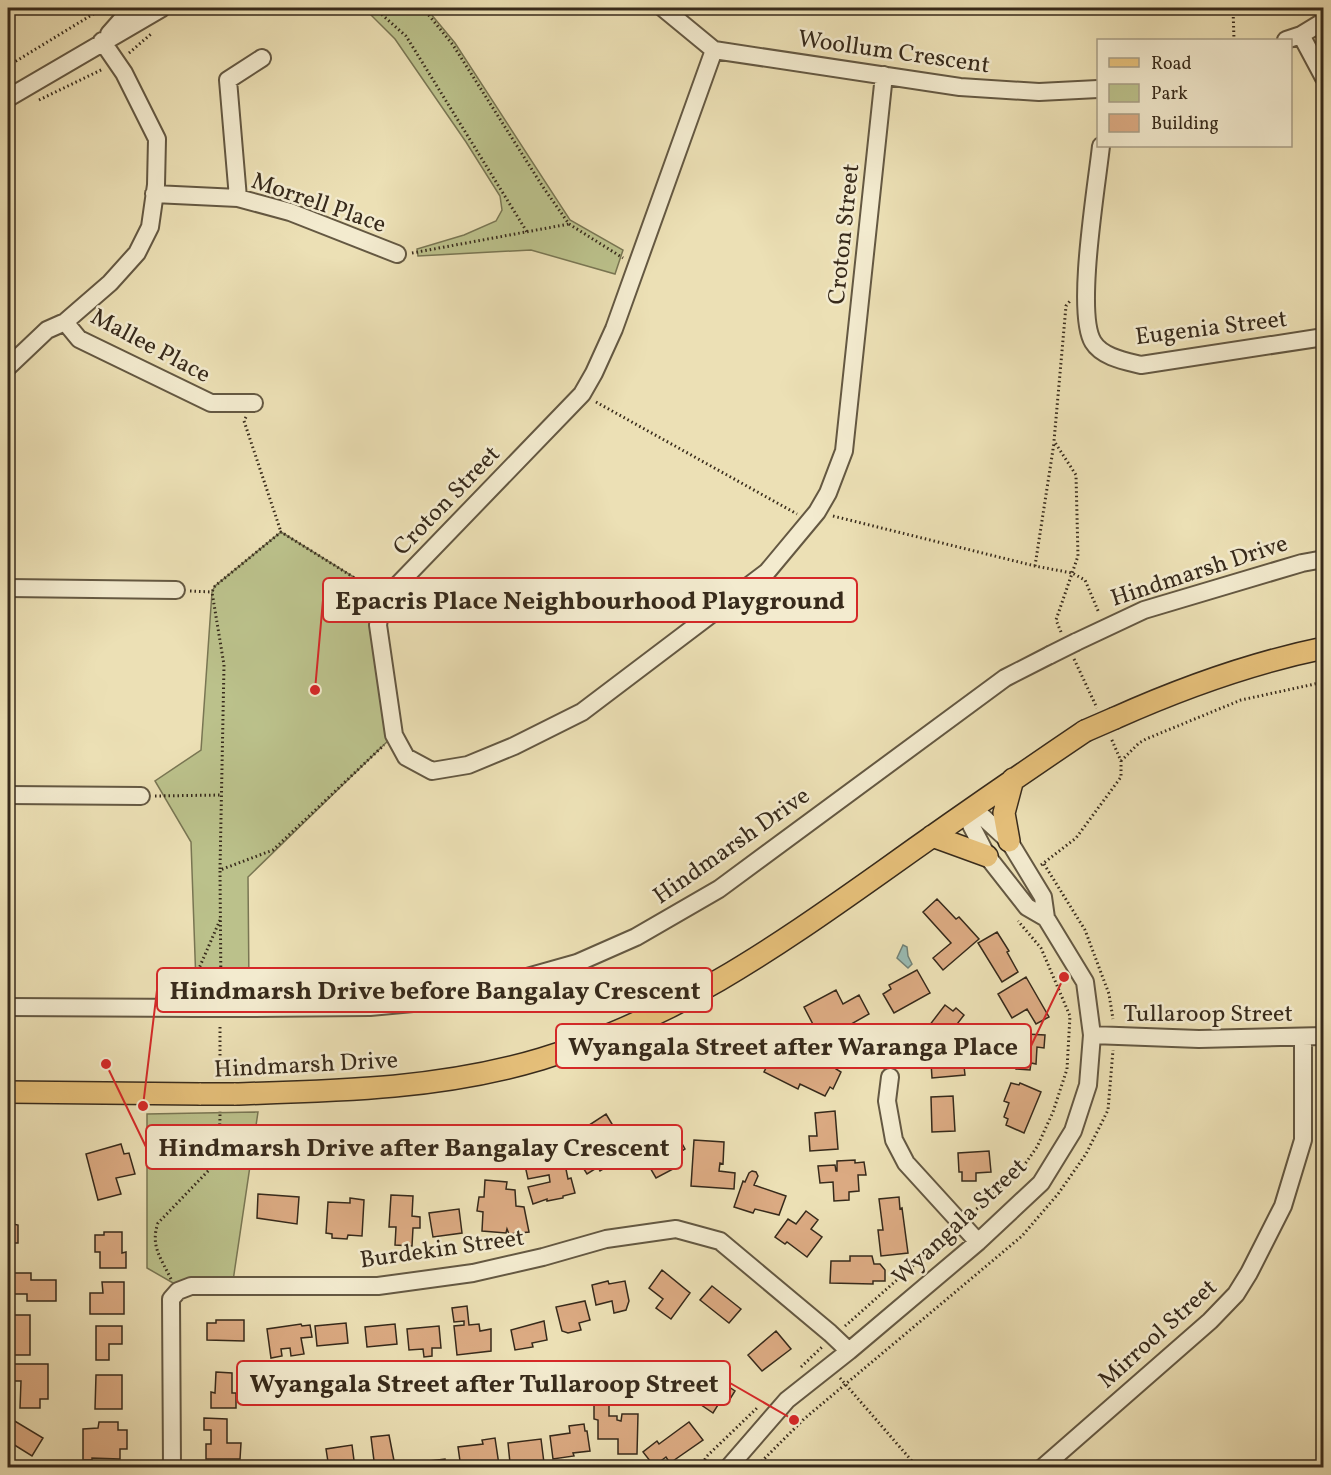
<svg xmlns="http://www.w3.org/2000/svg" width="1331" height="1475" viewBox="0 0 1331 1475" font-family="Vollkorn,serif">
  <rect width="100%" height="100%" fill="#ece0b5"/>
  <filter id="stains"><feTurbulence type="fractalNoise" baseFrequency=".00333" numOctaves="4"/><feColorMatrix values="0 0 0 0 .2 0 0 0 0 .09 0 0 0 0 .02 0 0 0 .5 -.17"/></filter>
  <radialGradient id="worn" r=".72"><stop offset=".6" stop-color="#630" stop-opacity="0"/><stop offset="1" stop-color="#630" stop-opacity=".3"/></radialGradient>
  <path fill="#bbc18b" stroke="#797653" stroke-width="1.5" d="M361,8h65l29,35 115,177 53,30 -8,24 -84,-24 -113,6 -1,-7 47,-14 32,-14 6,-11 -2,-14 -34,-54 -71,-103 -28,-28z
    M281,532l105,65 -5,10 13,128 -146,142 1,109 -53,-2 -5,-142 -36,-61 46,-31 11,-158 3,-6z
    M258,1112l-25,169 -60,2 -26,-15v-154z"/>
  <path fill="#9abcb4" stroke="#728277" stroke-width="1.5" d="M903,945l4,2 1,9 4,8 -4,4 -11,-10z"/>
  <path fill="#dbaa82" stroke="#372a1b" stroke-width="1.5" d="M937,899l19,20 3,-2 20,22 -36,31 -10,-12 18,-15 -28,-31z
    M997,932l12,19 -2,1 11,20 -16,10 -24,-39z
    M917,970l13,23 -36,20 -11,-19 8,-5 -2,-4z
    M1026,977l23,40 -13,7 -9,-15 -15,9 -14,-24z
    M836,990l7,14 16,-9 10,19 -39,22 -4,-7 -8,5 -14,-27z
    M945,1005l8,6 3,-3 8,7 -10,13 20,15 -11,14 2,18 -33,3 -1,-16 9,-1 -1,-11 8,-1 -1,-7 -5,6 -5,-3 -6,9 -14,-11z
    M785,1030l25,13 -2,2 14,7 2,-4 18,9 -6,12 5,3 -8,17 -3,-2 -5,9 -25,-12 -2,5 -34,-17z
    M1009,1033l36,2 -1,13 -7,-1 -1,17 -5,-1 -1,7 -14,-1 1,-21 -9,-1z
    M1011,1083l8,2 1,-2 21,9 -17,41 -18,-8 2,-6 -4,-2 5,-14 -5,-2z
    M953,1096l2,35 -23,1 -1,-35z
    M835,1111l3,38 -28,2 -1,-15h8l-2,-23z
    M606,1114l12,20 -3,1 5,7 -3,2 5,9 -11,7 2,3 -13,8 -2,-4 -11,7 -12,-19 14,-9 -9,-15z
    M674,1129l11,20 -16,10 6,9 -19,10 -17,-29z
    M560,1140l8,39 3,-1 4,15 -12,3v2l-16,3v-2l-14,5 -5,-17 22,-5 -1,-7 -21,4 -4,-18 5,-1 -3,-13 18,-4 1,4h4l-1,-5z
    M694,1140l30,2 -1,22 -3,-1 -1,8 16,2 -1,16 -43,-3z
    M121,1144l3,10 5,-1 6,21 -19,4 5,16 -23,6 -12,-46z
    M989,1151l2,21 -15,1v8h-14v-9h-3l-1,-19z
    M855,1160v3l9,-1 2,13h-8l1,16 -10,1v8l-15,1 -1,-19 -13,1 -2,-17 17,-1 1,6h1v-10z
    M752,1171l4,1 2,4 -4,9 32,11 -7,19 -24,-6 -2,4 -19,-6 9,-26 2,1 4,-9z
    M485,1180l22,2 -1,7 9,1 1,16 8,1 5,25 -20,2 -2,-5 -1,4 -24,-2 1,-19 -6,-1 2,-14h5z
    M258,1194l41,3 -2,27 -40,-6z
    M391,1195l22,1 -1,20 8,1v11h-7l-1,18 -17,-1 1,-18h-7z
    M899,1197l1,12 2,-1 6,45 -27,3 -3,-26h5l-4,-31z
    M350,1198l14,2 -2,36 -14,-1 -1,4 -15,-1v-4l-6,-1 2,-31 22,1z
    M8,1199h5v25l5,1v18h-10z
    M459,1209l3,24 -29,4 -4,-24z
    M806,1211l12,9 -7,9 11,8 -15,20 -20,-15 -2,2 -10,-7 13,-18 8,5z
    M104,1232h18v21l4,-1v16h-26v-16h-5v-17h9z
    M850,1256h22l2,8h6l5,6v11h-12v3l-43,-1 1,-22h19z
    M662,1270l28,23 -19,26 -15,-11 7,-9 -14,-11z
    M8,1273h23v7h25v21h-29v-7h-19z
    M608,1281l1,3 16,-3 4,20 -3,9 -12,3 -2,-12 -16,4 -4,-20z
    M102,1282h22v32h-34v-21h13z
    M712,1286l29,23 -12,14 -29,-23z
    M585,1301l5,19 -11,3 2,7 -13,3 -6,-2 -6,-24z
    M467,1306l2,19 10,-1 1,7 11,-2v22l-34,4 -3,-29 10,-1v-4l-10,1 -2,-14z
    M8,1315h22v40h-22z
    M216,1320h28v21l-37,-1v-17h9z
    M544,1321l3,19 -15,3 1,4 -18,3 -4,-20z
    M346,1323l2,20 -31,3 -2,-20z
    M301,1324l1,2 8,-1 2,12 -11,1 3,16 -13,2 -1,-8 -9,1 1,7 -11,2 -4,-29z
    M395,1324l2,20 -30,3 -2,-20z
    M96,1326h26v18h-13v16h-13z
    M439,1326l2,22h-9v8l-8,1 -1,-8 -14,1 -2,-21z
    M776,1331l15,18 -29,22 -14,-16z
    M8,1364h40v35h-8v9h-20l1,-27h-8v14h-5z
    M216,1372l16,1v20h4v15h-25v-16l4,1z
    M96,1375h26v34h-27z
    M714,1377l21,14 -8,13 -6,-4 -8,13 -16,-11z
    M594,1397h15v19h8v4l4,1 1,-7h16l-1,40h-19v-15h-20v-19l-4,-1z
    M8,1417l35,21 -11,18 -24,-15z
    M204,1418l23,1v24h14l-1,16h-34v-15h5v-14h-7z
    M99,1422h19v8h9v19h-7v10l-28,-1v2h-9v-31l15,-1z
    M689,1422l14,18 -33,23 -4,-6 -12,9 -11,-14 14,-11 2,3z
    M584,1424l1,7h2l3,20 -17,2 1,3 -21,3 -3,-23 20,-3 -1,-7z
    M389,1435l6,31 10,-1 1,3h-43l-1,-5 12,-2 -3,-24z
    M495,1438l4,27 -38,3 -3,-21 25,-3 -1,-4z
    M541,1439l3,24 -15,2 -1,-4 -18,2 -2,-20z
    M352,1445l3,23h-26l-3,-19z
    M445,1459l1,9h-32l-1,-5z"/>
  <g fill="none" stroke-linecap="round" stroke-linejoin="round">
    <g stroke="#645842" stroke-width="20">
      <path id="minor" d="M663,8l51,42 246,37 79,5 59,-3
        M109,34l23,-26
        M1301,35l23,43
        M1286,40l15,-5 23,-14
        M714,50l-100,279 -20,44 -12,21 -196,203 -5,10 -3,18 16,110 12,22 26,14 36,-6 46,-19 68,-34 185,-140 50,-60 11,-19 16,-42 40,-376
        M8,98l154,-90
        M1101,146c-4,38 -26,167 -8,196 9,15 32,19 48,23l183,-28
        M154,194l84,4 52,14 107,42
        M238,198l-10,-118 34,-22
        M65,322l14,17 132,64h43
        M8,367l39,-37 18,-8 45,-39 27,-30 13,-26 6,-42 1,-46 -33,-66 -22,-32
        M8,588l168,2
        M1076,642l68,-32 158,-47 22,-4
        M8,795l133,1
        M973,808l-2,17 16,31 40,51 19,11
        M8,1007l189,1
        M241,1008l129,-1 75,-7 132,-37 59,-26 83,-48 286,-211 45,-23
        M1092,1035l107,4 125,-3
        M890,1077l-3,24 7,39 12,23 72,79
        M172,1468l-1,-169 7,-8 13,-5h187l95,-13 70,-16 63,-18 70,-10 44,12 110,92 19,18
        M728,1468l59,-68 62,-49 129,-109 63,-59 32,-52 15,-46 4,-50 -7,-53 -39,-64 -3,-21 -34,-56 -36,-33
        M1042,1468l168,-147 26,-27 13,-21 34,-67 20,-66v-103"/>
    </g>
    <g stroke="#372a1b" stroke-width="24">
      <path id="major" d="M1115,718c67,-30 136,-55 209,-70
        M932,836l55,20
        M1009,841l-5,-28 9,-34
        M8,1092l193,2
        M234,1094c103,-3 207,-5 307,-35 130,-39 231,-109 341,-187 67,-48 135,-95 203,-141"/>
    </g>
    <path stroke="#372a1b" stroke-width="3" stroke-dasharray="1.5 3" stroke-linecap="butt" d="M370,8l8,3 28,25 121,196
      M423,8l30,37 90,142 26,37 54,34
      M1233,8l1,32
      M177,13l5,-5
      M129,53l22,-19
      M8,66l95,-58
      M39,100l64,-31
      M412,253l157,-29
      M596,402l201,112
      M246,417l-2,4 37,111
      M833,516l202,50 37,7 13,7 14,33
      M1035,566l19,-123
      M190,591l22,1
      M1061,632l-5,-12 22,-64 -2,-81 -22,-34 12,-135 4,-5
      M1074,659l23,49
      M1121,761l18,-18 7,-4 95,-39 83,-18
      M155,796l67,-1
      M1044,864l41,66 24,64 4,25
      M1041,865l35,-27 45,-61v-16l-10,-23
      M220,869l4,-204 -12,-73 3,-6 66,-54 93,58
      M195,993l2,-20 23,-53
      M221,994l-1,-124 53,-20 111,-105
      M220,1078v-54
      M973,1212l47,-41 17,-24 16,-35 14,-43 3,-53 -29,-68 -23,-27
      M171,1279c-10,-21 -21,-33 -13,-56l51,-53c10,-19 11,-38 11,-59
      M845,1326l105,-93
      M801,1367l21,-20
      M840,1378l78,90
      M701,1468l5,-11 51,-49
      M755,1468l49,-49 218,-183 36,-42 28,-40 22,-44 5,-60"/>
    <use href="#minor" stroke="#f3ebcf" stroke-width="16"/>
    <use href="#major" stroke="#e6c07a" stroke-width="21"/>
    <g stroke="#645842" stroke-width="20" stroke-linecap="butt">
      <path id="minor-bridge" d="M1050,655l26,-13
        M197,1008h44"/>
    </g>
    <g stroke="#372a1b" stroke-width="24" stroke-linecap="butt">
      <path id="major-bridge" d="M1085,731l30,-13
        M201,1094h33"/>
    </g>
    <use href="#minor-bridge" stroke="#f3ebcf" stroke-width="16"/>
    <use href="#major-bridge" stroke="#e6c07a" stroke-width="21"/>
  </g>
  <g text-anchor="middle" stroke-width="5" stroke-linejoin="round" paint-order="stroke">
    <g font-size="24" fill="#372a1b" stroke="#f3ebcf">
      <text transform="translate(894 51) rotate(8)" y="8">Woollum Crescent</text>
      <text transform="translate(319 202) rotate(19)" y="8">Morrell Place</text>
      <text transform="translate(843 234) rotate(-84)" y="8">Croton Street</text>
      <text transform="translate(1211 327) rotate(-7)" y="8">Eugenia Street</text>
      <text transform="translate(151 345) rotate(28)" y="8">Mallee Place</text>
      <text transform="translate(446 500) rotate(-46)" y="8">Croton Street</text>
      <text transform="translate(1199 570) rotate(-18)" y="8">Hindmarsh Drive</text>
      <text transform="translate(731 845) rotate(-35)" y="8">Hindmarsh Drive</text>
      <text x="1208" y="1021">Tullaroop Street</text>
      <text transform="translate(306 1064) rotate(-3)" y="8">Hindmarsh Drive</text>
      <text transform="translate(959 1221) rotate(-43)" y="8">Wyangala Street</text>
      <text transform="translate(442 1248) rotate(-8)" y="8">Burdekin Street</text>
      <text transform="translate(1157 1333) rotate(-42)" y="8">Mirrool Street</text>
    </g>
  </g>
  <path fill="none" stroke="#d62828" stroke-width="2" d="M315 690L323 600M143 1106L157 990M1064 977L1031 1046M106 1064L146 1147M794 1420L730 1383"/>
  <g fill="#d62828" stroke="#f3ebcf" stroke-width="2">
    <circle cx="315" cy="690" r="6"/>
    <circle cx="143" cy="1106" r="6"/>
    <circle cx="1064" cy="977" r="6"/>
    <circle cx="106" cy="1064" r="6"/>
    <circle cx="794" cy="1420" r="6"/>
  </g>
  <g fill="#f3ebcf" stroke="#d62828" stroke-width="2">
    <rect x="323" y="578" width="534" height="44" rx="6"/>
    <rect x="157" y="968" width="555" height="44" rx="6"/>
    <rect x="556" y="1024" width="475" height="44" rx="6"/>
    <rect x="146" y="1125" width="536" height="44" rx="6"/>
    <rect x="237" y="1361" width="493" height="44" rx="6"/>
  </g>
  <g font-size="26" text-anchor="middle" font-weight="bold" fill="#372a1b">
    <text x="590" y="609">Epacris Place Neighbourhood Playground</text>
    <text x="435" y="999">Hindmarsh Drive before Bangalay Crescent</text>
    <text x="793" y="1055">Wyangala Street after Waranga Place</text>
    <text x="414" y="1156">Hindmarsh Drive after Bangalay Crescent</text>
    <text x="484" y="1392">Wyangala Street after Tullaroop Street</text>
  </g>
  <rect width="1331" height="1475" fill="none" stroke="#ece0b5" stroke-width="30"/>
  <rect x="9" y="9" width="1313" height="1457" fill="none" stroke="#372a1b" stroke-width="3"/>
  <rect x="15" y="15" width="1301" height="1445" fill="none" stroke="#372a1b" stroke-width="1.5"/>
  <rect x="1097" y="39" width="195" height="108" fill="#f3ebcf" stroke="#a89e87" stroke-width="1.5"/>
  <rect x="1109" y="58" width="30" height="9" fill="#e6c07a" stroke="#a89e87" stroke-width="1.5"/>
  <text x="1151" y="69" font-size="18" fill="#372a1b">Road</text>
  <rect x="1109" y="84" width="30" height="18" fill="#bbc18b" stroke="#a89e87" stroke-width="1.5"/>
  <text x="1151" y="99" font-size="18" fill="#372a1b">Park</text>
  <rect x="1109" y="114" width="30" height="18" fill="#dbaa82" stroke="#a89e87" stroke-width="1.5"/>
  <text x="1151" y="129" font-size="18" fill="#372a1b">Building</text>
  <rect width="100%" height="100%" filter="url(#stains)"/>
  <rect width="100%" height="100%" fill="url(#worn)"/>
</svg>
